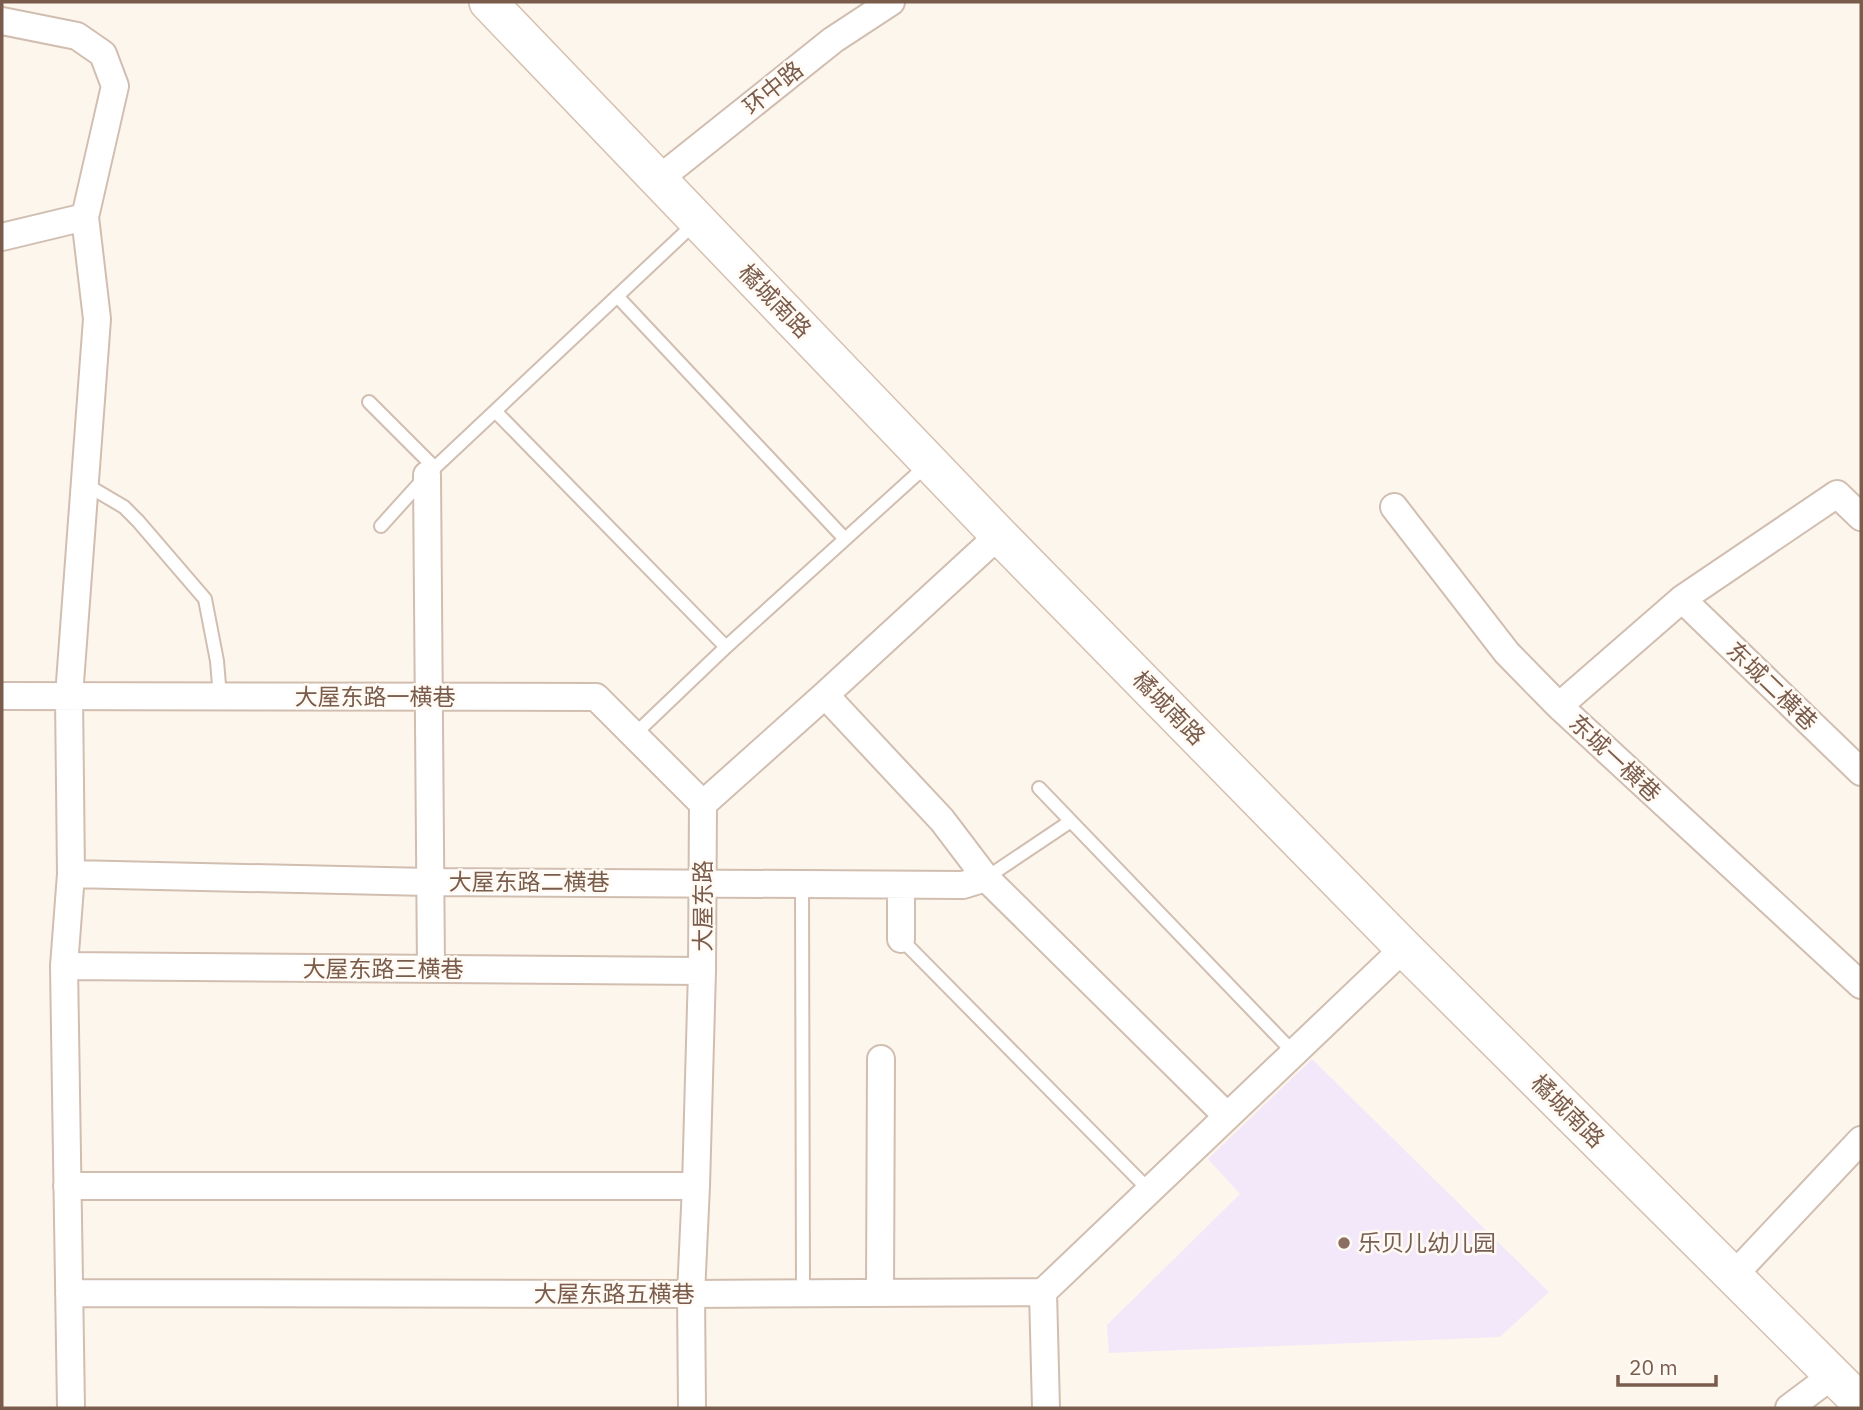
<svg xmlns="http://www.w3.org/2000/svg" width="1863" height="1410" viewBox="0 0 1863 1410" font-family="'IBM Plex Sans','Noto Sans SC',sans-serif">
  <rect width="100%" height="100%" fill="#fdf6ec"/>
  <path fill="#f3e8fa" d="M1312,1059l237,233 -49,45 -391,16 -2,-28 133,-131 -32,-35z"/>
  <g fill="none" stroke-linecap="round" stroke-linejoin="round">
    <g stroke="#d1beb0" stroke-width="16">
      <path id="service" d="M617,296l228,243
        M369,402l66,66
        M495,411l231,236
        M85,484l39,23 14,14 67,78 12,62 3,36
        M381,526l46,-51 268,-252
        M635,734l91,-87 202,-183
        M1039,788l255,265
        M986,878l85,-57
        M802,884l1,410
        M901,939l248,251"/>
    </g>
    <g stroke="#d1beb0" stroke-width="30">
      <path id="minor" d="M2,21l75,15 26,18 12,32 -30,131 12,102 -28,377 2,178 -7,92 7,442
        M659,179l174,-139 58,-38
        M2,237l83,-20
        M427,475l4,494
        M1394,507l113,146 52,53 302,279
        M1682,599l179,173
        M825,695l117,125 44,58 241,238
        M2,696l594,1 107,107
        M1559,706l123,-107 155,-105 24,23
        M71,874l358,8 534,3 23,-7
        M901,885v54
        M64,966l638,5
        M67,1186h629
        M1733,1276l128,-136
        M1043,1292l361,-344
        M69,1293l622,1 352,-2 3,116
        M880,1293l1,-234
        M692,1408l-1,-114 5,-108 6,-215 1,-167 122,-109 174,-160
        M1789,1408l44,-33"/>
    </g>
    <g stroke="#d6c0b0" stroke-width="40">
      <path id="secondary" d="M488,2l511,533 405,413 457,455"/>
    </g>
    <use href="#service" stroke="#fff" stroke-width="12"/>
    <use href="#minor" stroke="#fff" stroke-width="26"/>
    <use href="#secondary" stroke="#fff" stroke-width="37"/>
  </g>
  <circle fill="#8d6e63" stroke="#fffaf3" stroke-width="2.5" cx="1344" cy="1243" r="7"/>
  <g text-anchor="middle" stroke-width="5" stroke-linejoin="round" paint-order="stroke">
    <g font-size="23" fill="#7a5c4d" stroke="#fffaf3">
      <text transform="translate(773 88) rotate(-39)" y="8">环中路</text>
      <text transform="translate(775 301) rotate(46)" y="8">橘城南路</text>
      <text transform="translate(1772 686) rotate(44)" y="8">东城二横巷</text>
      <text x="375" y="705">大屋东路一横巷</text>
      <text transform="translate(1169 708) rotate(46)" y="8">橘城南路</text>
      <text transform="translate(1615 758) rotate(43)" y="8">东城一横巷</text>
      <text x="529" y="890">大屋东路二横巷</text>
      <text transform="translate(703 906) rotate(-90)" y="8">大屋东路</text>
      <text x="383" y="977">大屋东路三横巷</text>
      <text transform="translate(1568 1111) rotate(45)" y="8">橘城南路</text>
      <text x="614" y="1302">大屋东路五横巷</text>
    </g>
    <g font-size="23" fill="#785e54" stroke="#fffaf3" text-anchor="start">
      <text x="1358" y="1251">乐贝儿幼儿园</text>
    </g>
  </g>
  <rect width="1863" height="1410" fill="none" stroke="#7a5c4d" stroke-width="7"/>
  <path d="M1618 1375v10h98v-10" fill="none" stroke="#7a5c4d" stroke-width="3.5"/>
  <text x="1629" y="1375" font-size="21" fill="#7a5c4d" stroke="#fffaf3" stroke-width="5" paint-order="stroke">20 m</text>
</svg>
